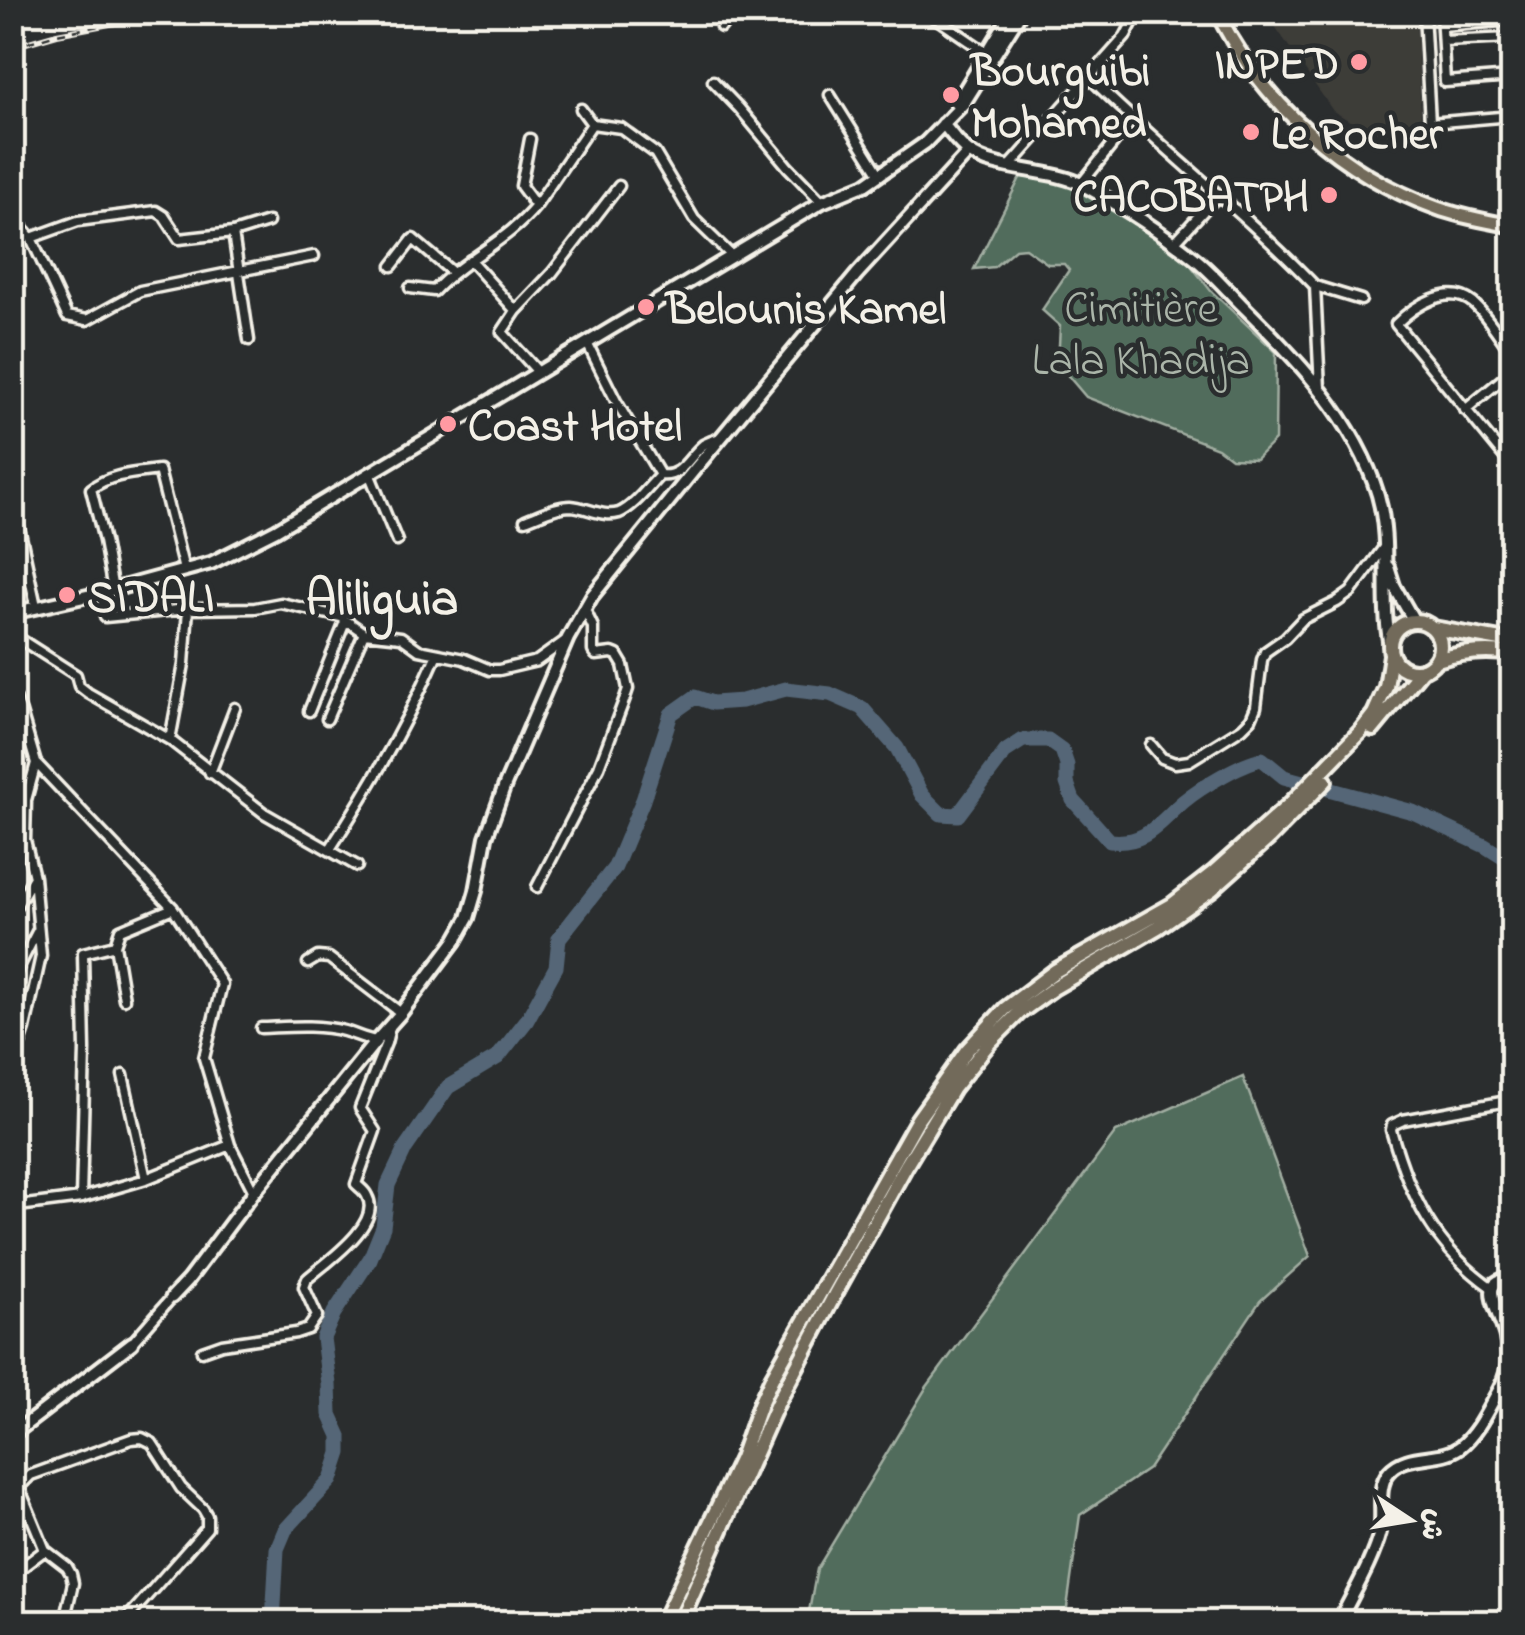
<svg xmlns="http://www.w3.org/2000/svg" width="1525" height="1635" viewBox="0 0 1525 1635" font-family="'Indie Flower','Playpen Sans Arabic',sans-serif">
  <rect width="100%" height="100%" fill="#2a2d2e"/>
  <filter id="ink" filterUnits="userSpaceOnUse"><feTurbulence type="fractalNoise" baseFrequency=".01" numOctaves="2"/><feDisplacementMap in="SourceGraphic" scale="20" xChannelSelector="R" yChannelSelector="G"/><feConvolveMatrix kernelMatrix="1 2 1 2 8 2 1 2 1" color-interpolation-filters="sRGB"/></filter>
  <g filter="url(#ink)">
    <path fill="#3d3c38" d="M1266,13h150l6,121 -32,1 -28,-7 -29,-17z"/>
    <path fill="#516c5c" stroke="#a2aea2" stroke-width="2.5" d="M1023,172l26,5 42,15 91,62 29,37 65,61 -1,88 -19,19 -25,-1 -13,-10 -132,-51 -28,-33 2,-38 -18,-16 27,-40 -5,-6h-16l-23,-16 -10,1 -21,18 -20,2z
      M1243,1077l67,179 -50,45 -112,168 -68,46 -15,107h-258l10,-53 109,-181 190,-256z"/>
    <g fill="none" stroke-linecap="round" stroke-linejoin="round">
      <path stroke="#546677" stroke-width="15" d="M273,1622l4,-73 8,-19 46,-50 9,-27v-17l-10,-22 -1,-30 -6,-46 11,-25 36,-54 13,-32 5,-42 17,-36 43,-62 50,-30 29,-37 29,-53 3,-29 56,-71 28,-67 28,-86 24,-17 18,6 29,-2 44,-12 44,5 32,14 35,40 25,47 19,19 17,1 48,-64 17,-11h25l14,10 5,15v18l6,17 37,41c37,4 48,-18 74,-40 17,-14 57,-38 78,-42l22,18 129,35 72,34 27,17"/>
      <g stroke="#f4f1e8" stroke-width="15">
        <path id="street" d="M927,12l60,41
          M1424,12l6,111 82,-7
          M1441,12l4,70 67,-5
          M1442,26l70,-6
          M721,27l11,-15
          M1443,41l69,-3
          M1090,78c73,72 154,134 225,208l5,103
          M713,81l26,27 49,59 34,35
          M830,95l50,80
          M592,124l29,4 34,25 39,66 38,37
          M1010,166l115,-129 13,-25
          M1081,184l51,-64
          M536,206l56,-82 -11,-15
          M12,215l19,23 36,78 20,4 53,-29 174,-35
          M233,233l16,107
          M31,238l47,-17 78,-10 8,5 15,23 54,-6 35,-11
          M1174,243l44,-48
          M470,260l46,51
          M392,266l21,-27 39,33
          M1315,286l46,14
          M410,288l24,3c31,-33 74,-50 102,-85l-15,-20 9,-47
          M587,343l29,58 44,74c22,3 28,-18 43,-30 5,-3 12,-5 17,-7
          M1512,353c-11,-14 -25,-38 -39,-50 -24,-20 -59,3 -77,21l116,142
          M538,372l-36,-40 14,-21 36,-38 67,-87
          M1465,410l47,-39
          M369,473l28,68
          M12,495l24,111
          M525,520c15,-5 30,-14 46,-14 16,1 32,12 48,7 15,-6 30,-27 41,-38
          M113,590l-9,-49 -13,-52c18,-15 45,-16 68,-19l25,100
          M101,593l4,24 83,-8 67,-1 26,-5 60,14 23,16 37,4 18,13 45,9 26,11h9l38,-9 28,-20
          M12,634l64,41 3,11 9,7 82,47 94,73 93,53
          M12,691l9,21 15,51 -10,37 -1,40 9,37 7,79 -16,73 -13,39
          M309,711l36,-89
          M327,719l37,-86
          M170,740l14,-76 4,-55
          M1151,745l11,13 13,5 14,-2 53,-33 9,-9 5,-12 6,-47 3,-8 20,-14 18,-19 34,-17 14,-10 34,-46
          M36,763l137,145 49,76 -18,74 26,87
          M210,773l25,-65
          M330,849c41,-63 77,-126 107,-195
          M537,887l62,-120 26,-69 3,-9 -5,-24 -6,-10 -5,-2 -16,2 -3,-4v-24l-8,-17
          M12,913l22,-36
          M115,945l9,54
          M308,963l10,-6 11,1 72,55
          M12,980l26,-50
          M261,1028c28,-1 55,-4 83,3 11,3 20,8 32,10
          M123,1075l23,104
          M12,1196l14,9 55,-7 65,-19 84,-34 24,47
          M81,1198l4,-148 -2,-97 32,-8 5,-15 53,-22
          M1492,1288c-58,-41 -82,-91 -101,-158l1,-5 11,-5 104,-19
          M132,1343l40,-46
          M202,1351l20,-7 74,-11 12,-4 9,-13 -13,-29 3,-8c18,-16 76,-55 60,-83 -2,-5 -7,-8 -11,-12l19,-53 -15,-23 26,-65 4,-16
          M12,1575l33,-25
          M64,1622l9,-39 -2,-9 -4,-7 -22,-17 -26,-63 12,-12 100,-36 11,-1 10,5 29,45 22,21 4,7v12l-83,94"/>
      </g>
      <g stroke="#f4f1e8" stroke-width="18">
        <path id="secondary" d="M956,104l56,-92
          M943,124c8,9 16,21 26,28 26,20 83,16 116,34 38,21 74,44 108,71 18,14 33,32 49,48 55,54 113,114 136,190 14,49 2,101 12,151
          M1388,567l6,19 20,35
          M12,613l89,-20 110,-30 65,-33 546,-328 44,-18 59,-41 39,-40 57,-91
          M172,1297l16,-17 66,-88 122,-151 25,-28 54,-72 13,-23 8,-27 10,-54 19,-52 63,-147 24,-42 103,-127 162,-195 112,-122
          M12,1435l120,-92
          M1339,1622c14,-29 33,-59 41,-90 4,-19 -4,-45 9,-60 18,-21 51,-10 71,-25 18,-14 28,-38 39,-57 9,-16 11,-34 7,-52 -2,-13 -18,-40 -13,-51 3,-7 13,-8 19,-11"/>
      </g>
      <g stroke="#f4f1e8" stroke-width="19">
        <path id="primary" d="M1217,12c45,91 124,162 220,196 24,9 50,13 75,18"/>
      </g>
      <g stroke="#f4f1e8" stroke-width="20">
        <path id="highway" d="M1390 646a25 25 0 1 1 50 0a25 25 0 1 1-50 0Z
          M1433,628l79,14
          M1437,660c25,-8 49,-10 75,-6
          M1373,729l48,-58
          M663,1622l78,-164 19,-54 12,-26 146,-259 49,-69 38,-41 50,-38 117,-66 41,-32 76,-68 71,-73 14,-18 12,-27 5,-32
          M680,1622l97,-218 58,-110 72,-130 46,-76 37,-46 29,-29 36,-26 103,-60 54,-38 57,-51 56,-57"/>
      </g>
      <use href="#street" stroke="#2a2d2e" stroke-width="8"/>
      <use href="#secondary" stroke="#2a2d2e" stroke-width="10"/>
      <use href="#primary" stroke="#726b5a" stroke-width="11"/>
      <use href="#highway" stroke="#726b5a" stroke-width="12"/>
      <g stroke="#f4f1e8" stroke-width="6">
        <path id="rail" d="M12,47l45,-13 116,-22"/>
      </g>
      <use href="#rail" stroke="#2a2d2e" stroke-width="2.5" stroke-dasharray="8" stroke-linecap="butt"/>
    </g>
  </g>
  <g fill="#ff9aa2" stroke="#2a2d2e" stroke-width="4">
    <circle cx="1359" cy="62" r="10"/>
    <circle cx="951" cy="95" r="10"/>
    <circle cx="1251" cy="132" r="10"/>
    <circle cx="1329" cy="195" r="10"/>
    <circle cx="646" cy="307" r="10"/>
    <circle cx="448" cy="424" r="10"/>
    <circle cx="67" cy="595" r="10"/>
  </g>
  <g text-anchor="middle" stroke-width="9" stroke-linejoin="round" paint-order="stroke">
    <g font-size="45" font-weight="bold" fill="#f4f1e8" stroke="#2a2d2e" text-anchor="start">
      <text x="1339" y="78" text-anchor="end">INPED</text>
      <text x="971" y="85">Bourguibi<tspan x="971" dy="52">Mohamed</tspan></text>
      <text x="1271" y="148">Le Rocher</text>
      <text x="1309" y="211" text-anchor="end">CACOBATPH</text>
      <text x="666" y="323">Belounis Kamel</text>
      <text x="468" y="440">Coast Hotel</text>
      <text x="87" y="611">SIDALI</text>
    </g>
    <g font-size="45" fill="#abb5a9" stroke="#2a2d2e">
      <text x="1141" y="322">Cimitière<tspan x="1141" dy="52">Lala Khadija</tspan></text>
    </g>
    <g font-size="50" font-weight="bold" fill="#f4f1e8" stroke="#2a2d2e">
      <text x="382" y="614">Aliliguia</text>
    </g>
  </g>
  <rect width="1525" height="1635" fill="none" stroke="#2a2d2e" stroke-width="50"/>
  <rect x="25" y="25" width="1475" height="1585" fill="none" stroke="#f4f1e8" stroke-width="4" filter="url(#ink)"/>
  <g transform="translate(1410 1520) rotate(102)" stroke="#2a2d2e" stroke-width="8" paint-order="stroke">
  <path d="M0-8L18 38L0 25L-18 38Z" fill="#f4f1e8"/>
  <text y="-15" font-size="28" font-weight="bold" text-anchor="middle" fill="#f4f1e8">ش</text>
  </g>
</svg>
